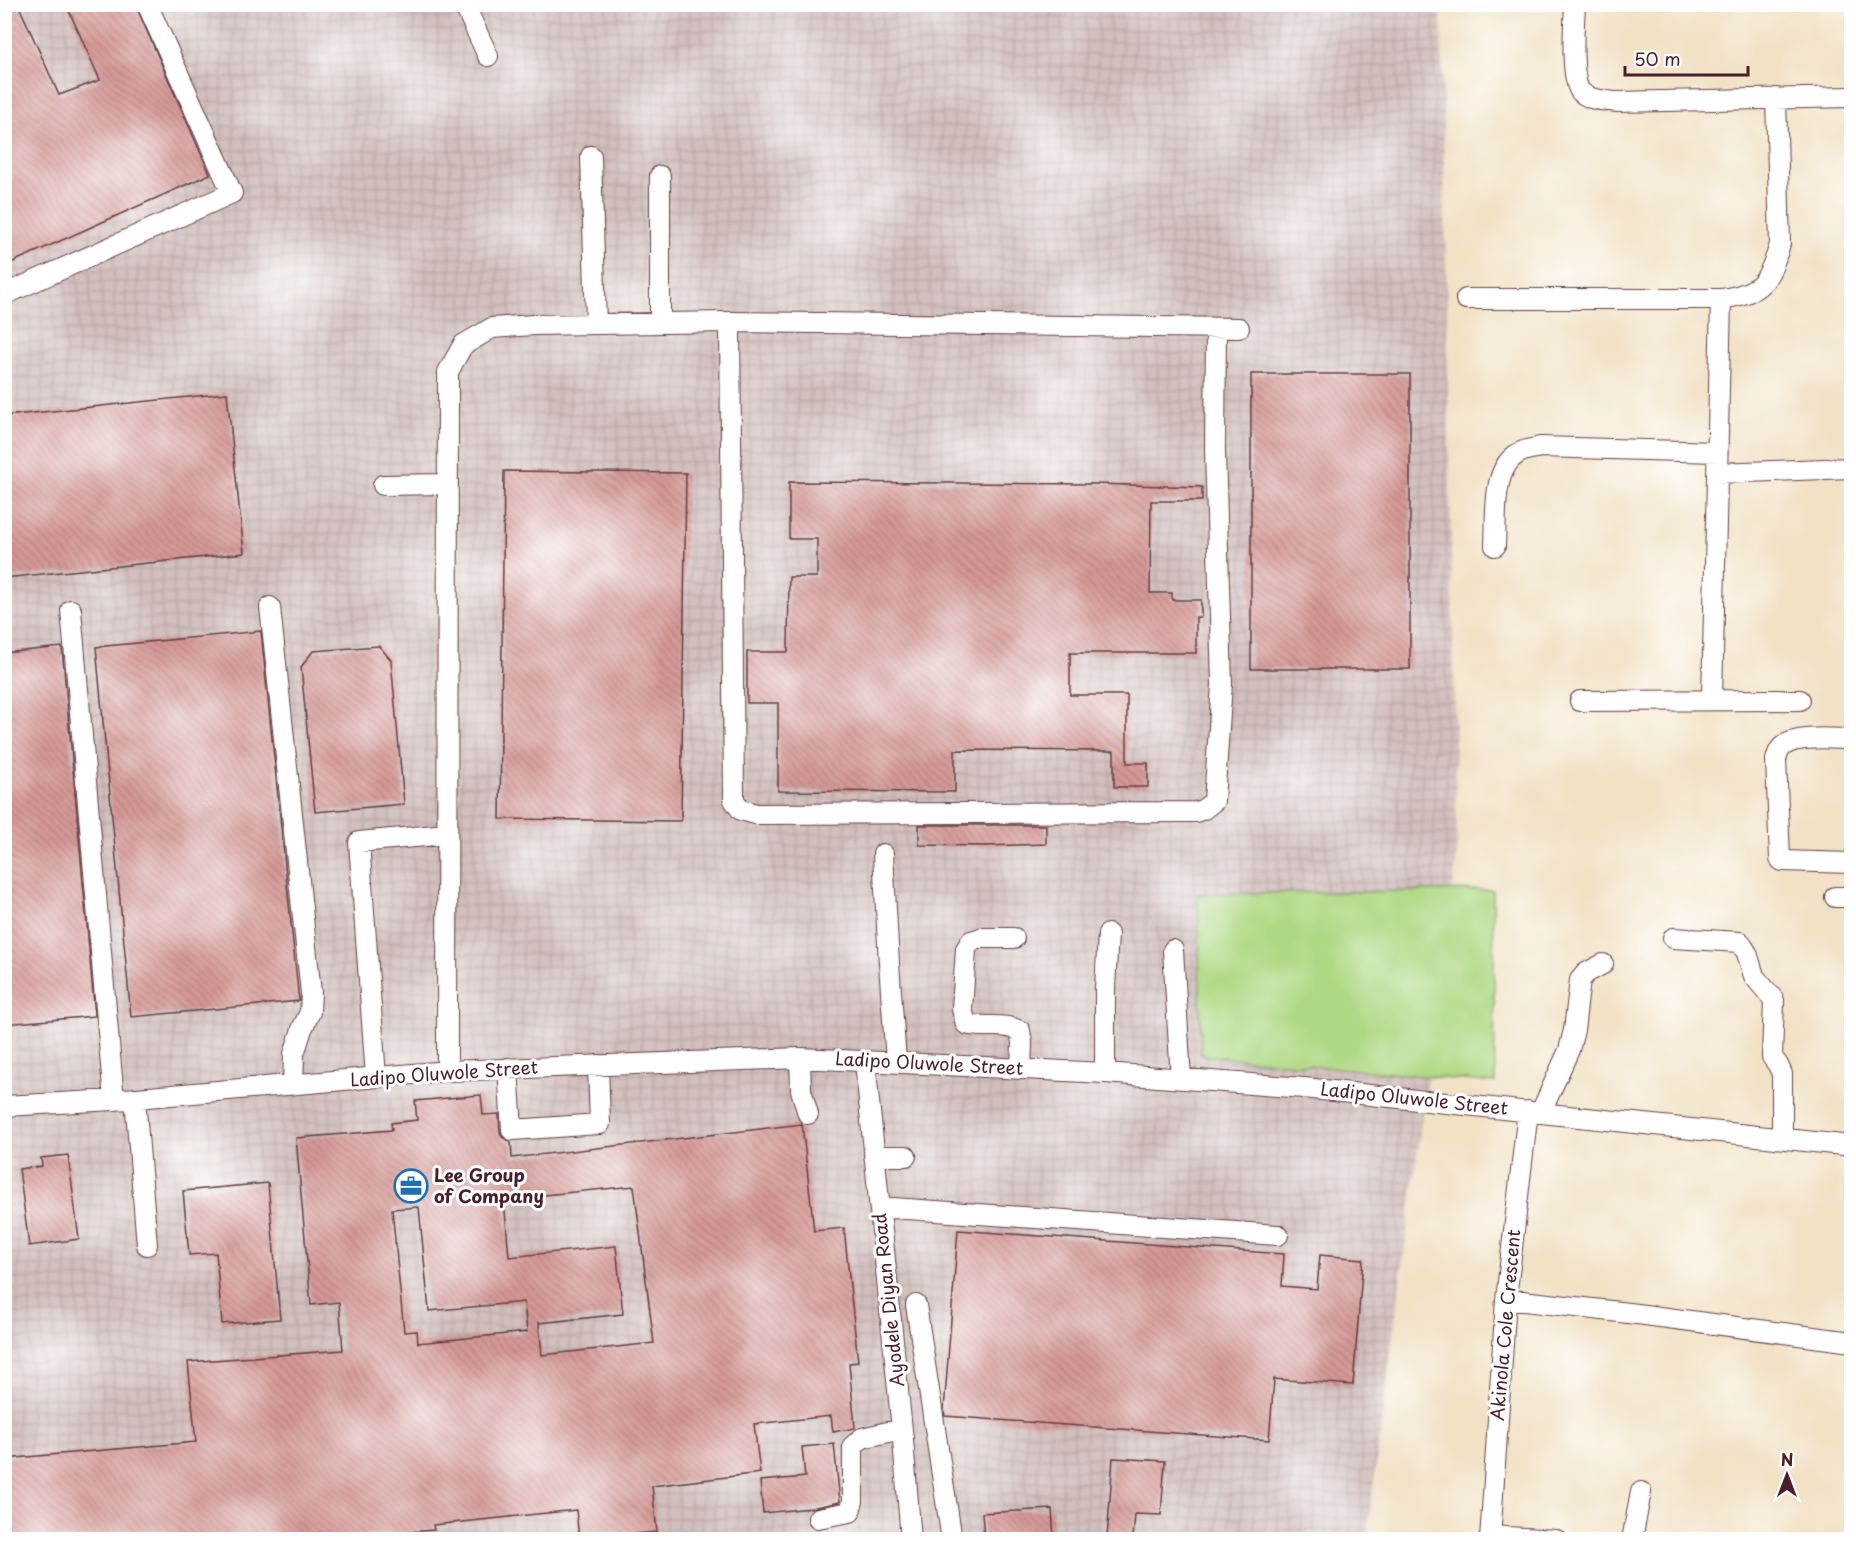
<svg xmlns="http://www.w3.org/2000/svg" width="1856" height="1544" viewBox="0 0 1856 1544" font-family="'Playpen Sans',sans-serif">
  <defs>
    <pattern id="industrial-grid" width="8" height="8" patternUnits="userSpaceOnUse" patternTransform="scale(1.5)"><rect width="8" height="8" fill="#d1bfbd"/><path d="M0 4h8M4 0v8" fill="none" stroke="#b5a4a3"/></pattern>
    <pattern id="building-back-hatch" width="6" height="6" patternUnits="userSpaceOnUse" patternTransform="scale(1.5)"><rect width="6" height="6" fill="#d59996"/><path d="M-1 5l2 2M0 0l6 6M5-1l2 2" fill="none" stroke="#af7c7b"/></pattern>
  </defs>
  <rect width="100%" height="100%" fill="#fff"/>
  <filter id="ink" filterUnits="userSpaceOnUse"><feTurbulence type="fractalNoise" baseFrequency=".0167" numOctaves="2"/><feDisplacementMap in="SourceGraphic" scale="12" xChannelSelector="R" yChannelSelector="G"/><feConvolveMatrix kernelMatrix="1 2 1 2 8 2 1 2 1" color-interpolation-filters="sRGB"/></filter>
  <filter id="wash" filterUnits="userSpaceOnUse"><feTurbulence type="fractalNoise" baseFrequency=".008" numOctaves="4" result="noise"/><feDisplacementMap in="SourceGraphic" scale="24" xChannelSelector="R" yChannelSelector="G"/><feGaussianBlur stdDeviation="1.35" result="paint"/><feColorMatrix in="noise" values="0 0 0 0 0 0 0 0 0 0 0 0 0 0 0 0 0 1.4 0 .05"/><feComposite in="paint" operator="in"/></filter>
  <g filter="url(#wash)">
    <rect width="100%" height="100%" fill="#f1e2c6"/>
    <path fill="url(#industrial-grid)" d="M5,5h1436l16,850 -91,684 -1361,1z"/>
    <path fill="#aed883" stroke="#7c7c57" stroke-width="1.5" d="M1493,890l2,193 -294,-28 -3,-161z"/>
    <g id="blocks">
      <path fill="url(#building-back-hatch)" fill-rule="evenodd" d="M4,4h14l41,91 41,-15 -34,-76h69l75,170 -206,92z
        M1251,374h159v295h-159z
        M227,393l17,160 -240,25v-162z
        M504,471l182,2 -5,348 -181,-2z
        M789,482l306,2 107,3v14h-51l-1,92h22v7h29v17h-5v36h-126v42h57v68h21v24h-34v-36l-159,-1v42l-177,-1v-88h-31v-51h41l1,-75h28v-38h-28z
        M261,631l38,370 -168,16 -35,-370z
        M379,646l12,14 13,144 -89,8 -14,-145 12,-16z
        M62,647l33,369 -91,8v-371z
        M919,825h127v19l-61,2 -66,-1z
        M481,1095l2,20 16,-1 1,17 2,6 9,5 1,16 290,-34 12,107 30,-3 14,134 -9,1 6,65 -22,4 -2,-16 -77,8 6,49 -108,13 5,46 -78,7 -3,-29 -143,15 1,5 -112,9h-318v-80l192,-17 -8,-80 155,-12 -4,-48 -28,3 -15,-167 96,-8 -1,-7 26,-3 -2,-19zM634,1186l20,157 -112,12 -3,-32 84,-9 -7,-68 -107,11 -5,-58zM419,1207l10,104 95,-9 3,30 -109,11 -1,-12 -13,1 -12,-123z
        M68,1155l11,84 -50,7 -10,-77 23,-3 -1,-8z
        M268,1183l12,136 -58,5 -6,-71 -27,2 -6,-64z
        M958,1230l326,24 -2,32 35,3 3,-34 43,4 -10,126 -79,-6 -5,61 -324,-24 -1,-6z
        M834,1444l6,58 -29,6 -48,5 -3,-32 45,-4 -3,-30z
        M1113,1458l52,3 -4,54 -26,-1 -2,25h-26z
        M1052,1509l2,30h-70l-2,-26z"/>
    </g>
  </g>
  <g filter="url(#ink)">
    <use href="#blocks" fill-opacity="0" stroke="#633c42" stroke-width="1.5"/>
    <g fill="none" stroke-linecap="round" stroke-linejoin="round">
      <g stroke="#633c42" stroke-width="22">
        <path id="minor" d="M464,4l24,52
          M1575,4c-1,18 -5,78 6,88 9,9 24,8 35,10l236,-5
          M591,156l5,168
          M660,176v147
          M8,293l224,-100 -85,-189
          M1466,299h255c40,-6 48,-17 59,-55l-4,-146
          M730,322l4,478 7,10 15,4 440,-2 8,-3 10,-8 8,-117 -7,-233 1,-123
          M1717,473l135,-5
          M383,485l65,-1
          M1495,546c2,-28 -5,-80 26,-94 6,-3 13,-3 19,-5l177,5
          M270,607l41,386 -1,19 -8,17 -8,25 -1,30
          M71,610l43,490
          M1712,700l9,-401
          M1580,701l220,-1
          M1852,739c-19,0 -55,-4 -69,7 -5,4 -5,8 -7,14l4,99 2,2 70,2
          M883,854l6,109 7,99
          M1835,897h17
          M1014,938h-33l-10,3 -5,8 -4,60 4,15c19,5 37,-2 54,7l2,12 -1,25
          M1673,938l67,4 7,11 7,23 20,24 -2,57 6,8 4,9v64
          M1173,950l8,128
          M800,1058l1,32 7,24
          M865,1061l38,379 8,100
          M508,1068l4,62 88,-6 -2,-59
          M447,1071l1,-699 15,-27 29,-17 41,-3 197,-3 509,6
          M1105,1073v-85l3,-54
          M376,1077l-17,-235 88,-8
          M135,1098l12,147
          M4,1106l110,-6 333,-29 353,-13 305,15 199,15 548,58
          M1541,1112l28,-62 5,-20 6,-50 6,-7 17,-9
          M874,1156h32
          M880,1210l13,-2 385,27
          M1506,1299l131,15 215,28
          M916,1305l36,235
          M818,1518l32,-6 3,-11v-55l9,-8 39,-9
          M1490,1536l66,4
          M1490,1540l16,-241 22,-188
          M1632,1540l9,-48"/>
      </g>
      <use href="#minor" stroke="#fff" stroke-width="20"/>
    </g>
  </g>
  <defs>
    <g id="office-ring" transform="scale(1.725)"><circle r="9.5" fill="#fff" stroke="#1f6fb2" stroke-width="1.5"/><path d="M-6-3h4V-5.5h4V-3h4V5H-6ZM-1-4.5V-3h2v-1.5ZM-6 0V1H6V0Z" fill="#1f6fb2"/></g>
  </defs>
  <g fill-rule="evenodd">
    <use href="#office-ring" x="411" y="1186"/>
  </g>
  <g text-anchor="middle" stroke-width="6" stroke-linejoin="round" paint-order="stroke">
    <g font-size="18" fill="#4a1f2b" stroke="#fff">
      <text transform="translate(929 1064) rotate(3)" y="6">Ladipo Oluwole Street</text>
      <text transform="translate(444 1074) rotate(-4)" y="6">Ladipo Oluwole Street</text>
      <text transform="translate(1414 1099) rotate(6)" y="6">Ladipo Oluwole Street</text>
      <text transform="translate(889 1300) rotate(-96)" y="6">Ayodele Diyan Road</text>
      <text transform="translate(1506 1325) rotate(-85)" y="6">Akinola Cole Crescent</text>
    </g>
    <g font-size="18" font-weight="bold" fill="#4a1f2b" stroke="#fff" text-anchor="start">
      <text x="434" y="1182">Lee Group<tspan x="434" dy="21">of Company</tspan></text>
    </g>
  </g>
  <rect width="1856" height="1544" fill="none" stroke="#fff" stroke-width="24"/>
  <g transform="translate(1787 1475)" stroke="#ffffff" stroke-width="4.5" paint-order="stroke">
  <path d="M0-4.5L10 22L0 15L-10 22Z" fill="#4a1f2b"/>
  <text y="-9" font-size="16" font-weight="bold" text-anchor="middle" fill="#4a1f2b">N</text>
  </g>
  <path d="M1625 66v9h123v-9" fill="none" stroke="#4a1f2b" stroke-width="3"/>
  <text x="1634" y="66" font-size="18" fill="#4a1f2b" stroke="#ffffff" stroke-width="4.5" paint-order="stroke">50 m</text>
</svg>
